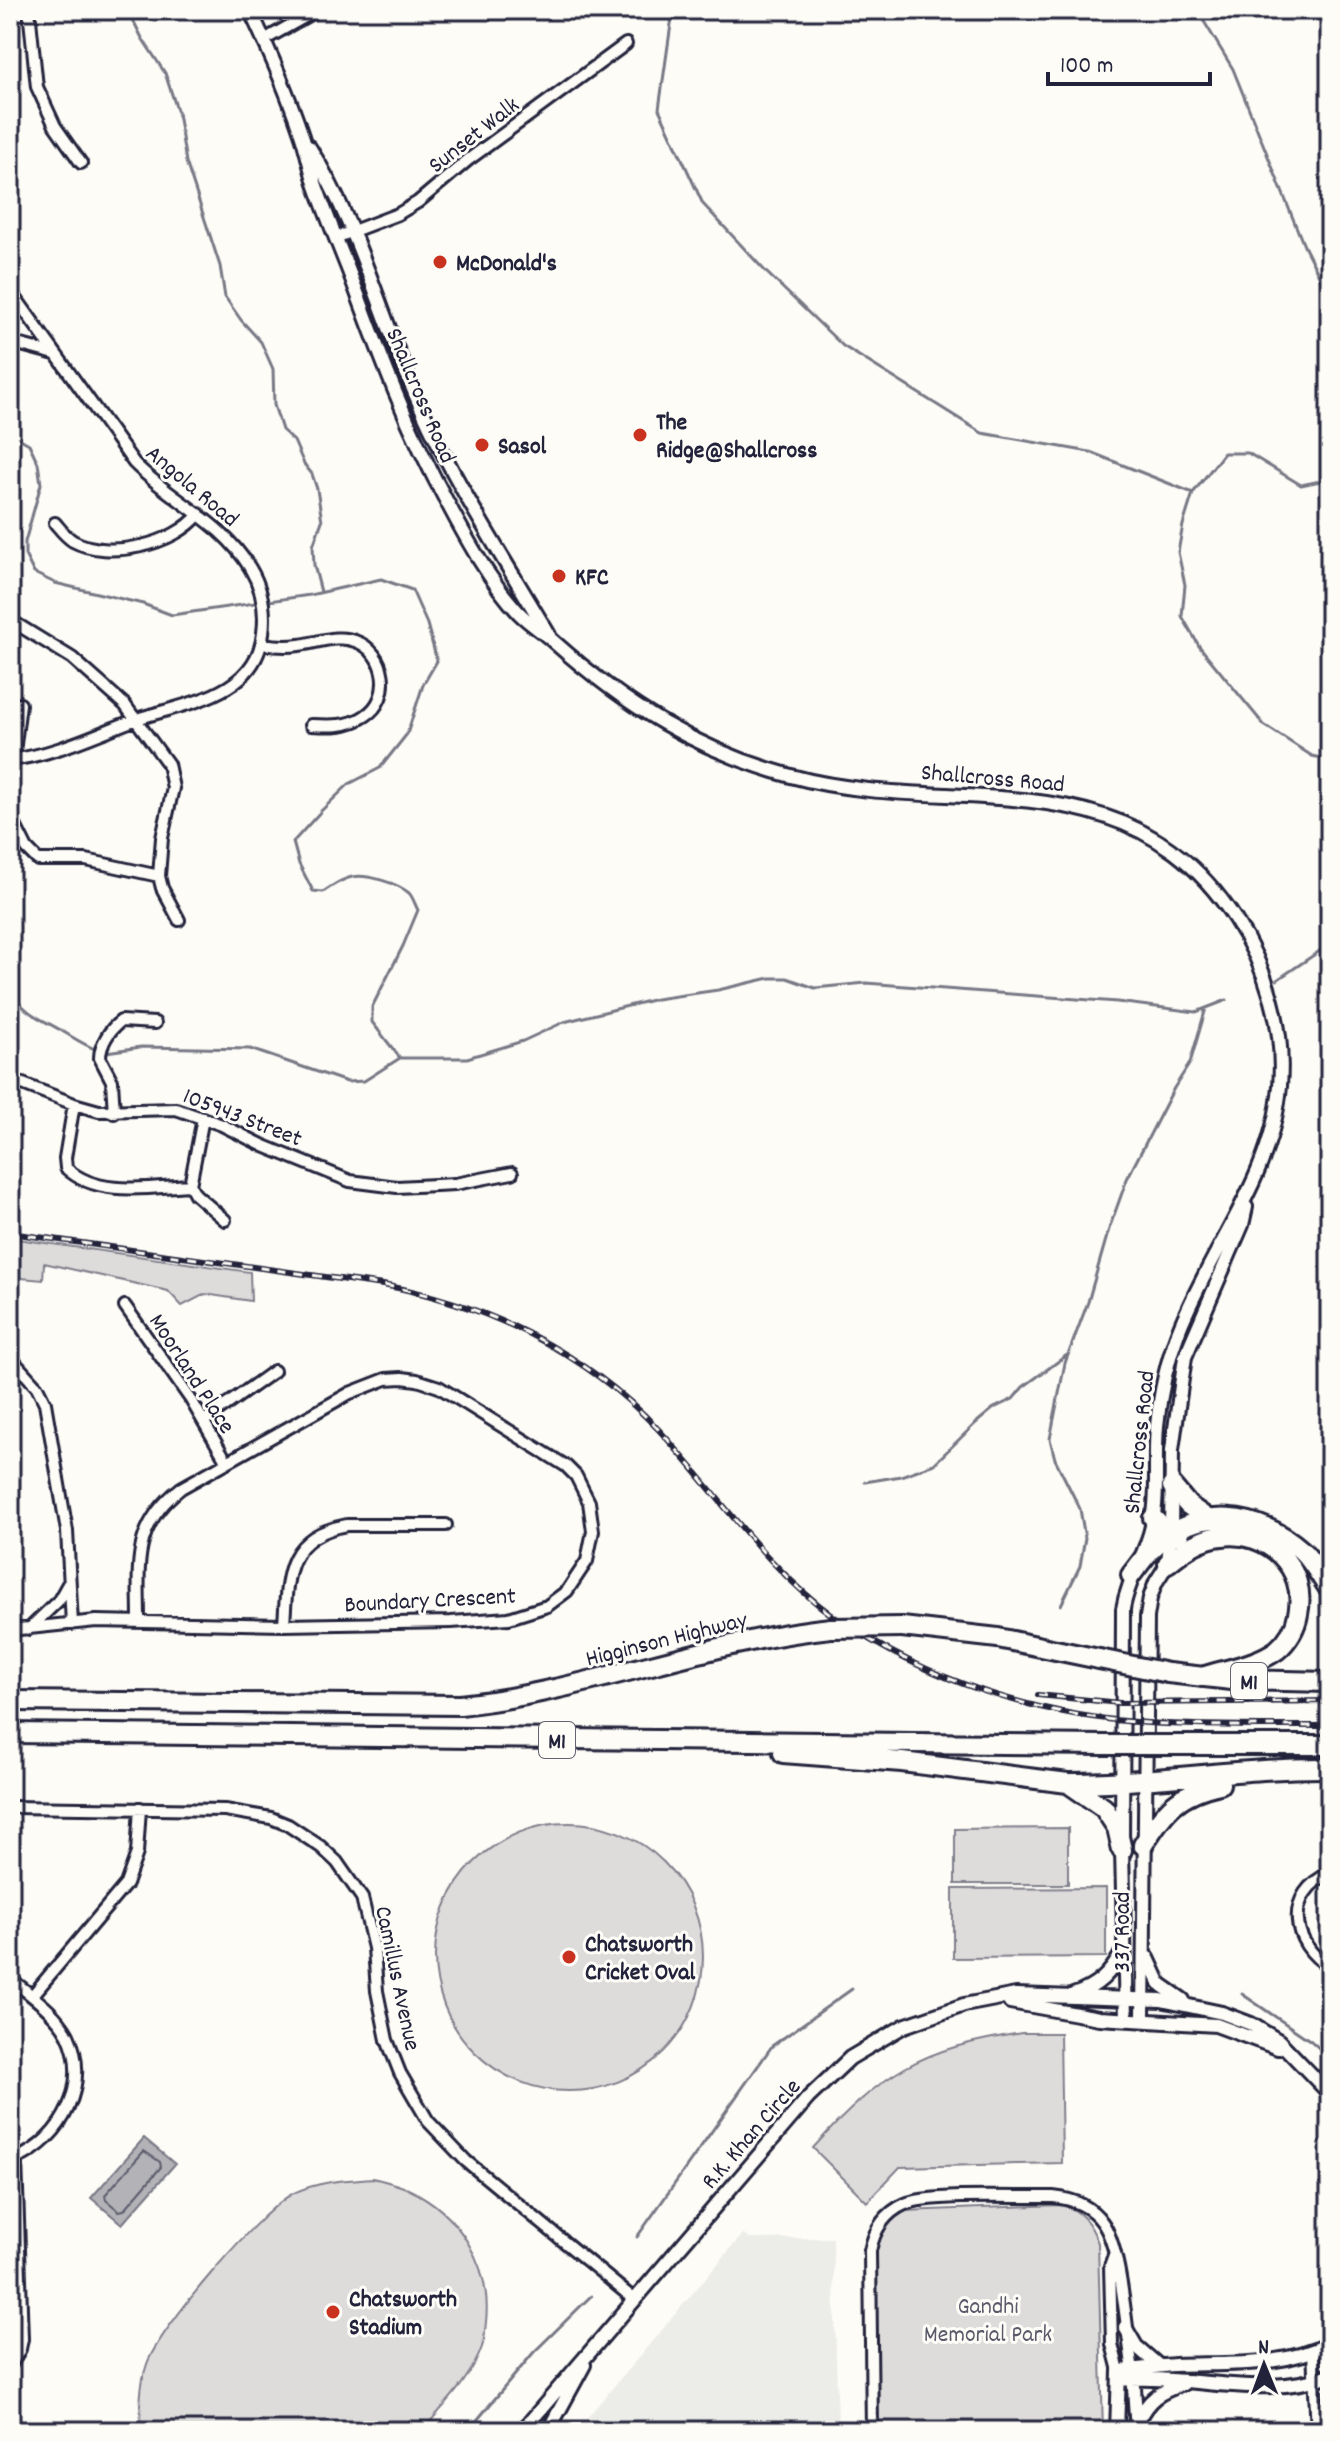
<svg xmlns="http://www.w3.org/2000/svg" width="1340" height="2441" viewBox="0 0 1340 2441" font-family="Dekko,sans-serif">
  <rect width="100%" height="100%" fill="#fdfcf7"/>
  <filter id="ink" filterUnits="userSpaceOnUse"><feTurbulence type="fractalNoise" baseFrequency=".0125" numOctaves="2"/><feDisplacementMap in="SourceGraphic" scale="16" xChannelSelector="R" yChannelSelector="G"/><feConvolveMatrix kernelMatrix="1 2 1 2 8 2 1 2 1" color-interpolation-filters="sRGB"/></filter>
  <g filter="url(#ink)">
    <path fill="#ecece9" d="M743,2234l7,5 83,-1 5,193h-262z"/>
    <path fill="#dddcdb" stroke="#807f8b" stroke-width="2" d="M10,1238l240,34 1,29 -46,-7 -23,12 -14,-15 -124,-28 -1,17 -33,-3z
      M435 1957a134 134 0 1 1 268 0a134 134 0 1 1-268 0Z
      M1068,1828v56h-113v-55z
      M1106,1888v69l-153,1v-69z
      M1022,2033h38l2,130 -162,4 -33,35 -54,-54c68,-75 107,-100 209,-115z
      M373,2178c11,3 24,6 35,11 51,23 84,78 78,133 -1,8 -1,17 -4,25 -11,32 -38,58 -60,84h-281c-1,-24 -2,-44 6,-67 12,-35 115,-156 147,-171 25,-12 52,-13 79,-15z
      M1062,2205c20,5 30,20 36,38l5,188h-224l-4,-178c5,-18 12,-33 29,-42z"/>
    <path fill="#b2b2b7" stroke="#787885" stroke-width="2" d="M144,2138l31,26 -53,60 -31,-26z"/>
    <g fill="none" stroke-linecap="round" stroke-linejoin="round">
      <path stroke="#5c5c6d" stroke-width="2" d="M144,2151l16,11 1,5 -37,43 -5,1 -13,-11 -1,-5z"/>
      <path stroke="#787885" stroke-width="3" d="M128,10l14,28 23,35 13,40 8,49 34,104 5,31 16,23 20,22 12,27 1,36 8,25 12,11 10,23 8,10 5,15 5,32 -9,25 1,19 7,27
        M673,10l-14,99 44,95 63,68 77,74 139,87 108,19 103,41
        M1197,10l36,59 71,177 26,51
        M10,433l19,11 9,19 3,21 -16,58v13l9,18 21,10 88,21 29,11 138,-20 71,-16 31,11 15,34 10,37 -14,24 -16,49 -27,34 -31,16 -27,26 -29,32 6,22 14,27 10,1c9,-6 18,-13 29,-15 15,-3 45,6 57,16 4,4 6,12 9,17l-15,36 -31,61v15l28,36
        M1330,479l-29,6 -53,-32h-24l-31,40 -10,32 -5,27 7,33 -3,31 17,30 65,79 48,31 18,4
        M1277,980l53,-36
        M10,991c19,26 27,25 52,40 12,7 22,14 35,19
        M106,1052l35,-5 109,2 97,33 17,-1 36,-23h67l56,-17 41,-19 92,-23 62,-9 52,-12h17l28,10 51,-5 251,19 79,10 31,-12
        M865,1482l36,-6 33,-12 42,-41 18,-15 19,-9 10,-12 44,-32
        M1061,1605l19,-39 5,-28 -5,-29 -25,-50 -5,-20 15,-76 23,-61 21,-73 18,-50 47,-91 16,-25 16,-55
        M1242,1994l69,47 19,17
        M637,2237l135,-191 80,-57
        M468,2431l66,-79 57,-56"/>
      <g stroke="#22223b" stroke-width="16">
        <path id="minor" d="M29,10l8,77 18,39 26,37
          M264,40l53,-30
          M335,238l63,-24 20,-12 50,-42 158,-116
          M10,290l124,173c37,38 88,58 116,105 12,20 16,42 13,65 -6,62 -77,70 -126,86 -41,15 -83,36 -127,41
          M10,342l45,12
          M55,523c6,7 10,13 18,18 35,19 102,4 126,-27
          M10,620l62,38 53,47 43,59 5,24 -11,50 -3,38 3,12 17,32
          M262,644c13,2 25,3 37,1 18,-2 38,-11 56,-4 31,10 39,57 10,75 -16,11 -35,10 -54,9
          M13,760l7,-56
          M10,815l17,34 11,11h48l73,16
          M10,1079l64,25 25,7 77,-2 46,16 42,21 86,35 47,6 58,-3 57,-11
          M74,1104l-9,54 1,10c32,30 85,19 124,17l13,-67
          M114,1113l-2,-32 -12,-23c0,-14 10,-29 21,-37l34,2
          M190,1185l5,9 30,26
          M125,1306l66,94 36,62
          M10,1357l27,30 8,16 22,128 5,93
          M204,1421l70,-50
          M284,1625c3,-52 3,-89 63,-100h99
          M29,1629l30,-29 9,-16
          M10,1630l86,-9 188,4 167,-3 58,-4 38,-12 20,-15 20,-30 6,-30 -4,-29 -13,-26 -10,-10 -127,-79 -22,-7 -15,-2 -16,1 -36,14 -169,95c-50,39 -42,77 -42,134
          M10,1807l215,3 46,8 17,7 33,22 16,15 25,36 12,50 3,43 10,49 13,33 28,48 38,40 169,139
          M1330,1873c-46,20 -40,71 0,94
          M10,1978c20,17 46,34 58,57 23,48 -5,104 -52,124
          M32,1996l94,-112 11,-31 3,-45
          M10,2138l6,21 6,180 -2,10 -10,17
          M1114,2255l-4,11 2,78 7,27
          M1313,2352l4,79
          M872,2431l-2,-180c4,-21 15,-38 35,-47 25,-11 117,-6 148,-7 20,2 38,9 49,25 20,26 24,112 31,148"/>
      </g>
      <g stroke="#22223b" stroke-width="18">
        <path id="tertiary" d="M250,10c19,40 37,81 51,123 6,17 9,35 15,53 11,31 24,62 36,93 28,76 56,152 95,223 20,38 43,80 72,111 11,11 23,18 34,28 73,65 143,109 238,135 158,44 336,-25 444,143 32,49 50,108 45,167 -8,92 -68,160 -101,244 -12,31 -19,63 -22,96 -3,33 2,68 -5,100 -6,29 -24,52 -29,83l-1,241 4,169
          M309,147c51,80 72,172 111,258 36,81 84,154 129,230
          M1148,1958l12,26 23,16
          M1073,1995c25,-8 38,-22 50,-44
          M1010,2002l89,16 117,7 62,23
          M1143,2020l4,-403 3,-19 6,-16 12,-19 3,-30 1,-83 13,-93 57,-132 4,-18
          M1125,2327l11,19 23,20
          M1133,2373l4,58
          M1119,2380c69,-7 143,21 211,-5
          M1137,2422c11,-23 22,-30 46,-38
          M522,2431l286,-333 42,-40 54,-32 60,-21 52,-10 145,5 61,13 29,11 28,17 51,53
          M548,2431l36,-66
          M1117,2431l2,-60c19,-1 37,-5 56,-6 52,-2 108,3 155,-22"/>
      </g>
      <g stroke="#22223b" stroke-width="24">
        <path id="trunk" d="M1172,1486l16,19 20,14
          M1153,1518l11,11 15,7
          M1168,1563c15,-13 33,-25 54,-27 45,-6 86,31 76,78 -2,13 -10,27 -21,36 -21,15 -50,19 -75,27
          M1131,1575c8,-10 15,-21 24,-29 42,-41 105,-33 146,4 12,11 19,26 29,40
          M902,1627l96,11 101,21
          M1168,1673l64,7 98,2
          M10,1701l450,4c126,-13 245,-64 371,-77
          M10,1733l1094,12
          M1173,1745h157
          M783,1753l119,9 166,21 36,25 13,20 5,22
          M1071,1783c87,0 172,-16 259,-15
          M1143,1845c22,-36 35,-52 77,-61"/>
      </g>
      <use href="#minor" stroke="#fdfcf7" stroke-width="10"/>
      <use href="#tertiary" stroke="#fdfcf7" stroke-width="12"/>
      <use href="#trunk" stroke="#fdfcf7" stroke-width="18"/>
      <g stroke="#22223b" stroke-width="6">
        <path id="rail" d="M10,1233l373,52c103,19 202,67 275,144 59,63 106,138 178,189 91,63 202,98 312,105 61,4 122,3 182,3
          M1038,1695l82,8 210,-2"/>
      </g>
      <use href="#rail" stroke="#fdfcf7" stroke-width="3" stroke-dasharray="9" stroke-linecap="butt"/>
      <g stroke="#22223b" stroke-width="24" stroke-linecap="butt">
        <path id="trunk-bridge" d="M831,1628l71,-1
          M1099,1659l69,14
          M1104,1745h69"/>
      </g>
      <use href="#trunk-bridge" stroke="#fdfcf7" stroke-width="18"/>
    </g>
  </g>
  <g fill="#c8321e" stroke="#fdfcf7" stroke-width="3">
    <circle cx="440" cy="262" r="8"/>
    <circle cx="640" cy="435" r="8"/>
    <circle cx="482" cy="445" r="8"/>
    <circle cx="559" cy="576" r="8"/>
    <circle cx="569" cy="1957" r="8"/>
    <circle cx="333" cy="2312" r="8"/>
  </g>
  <g text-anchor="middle" stroke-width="6" stroke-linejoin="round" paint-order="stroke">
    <g fill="#fdfcf7" stroke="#646373" stroke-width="2">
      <rect x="1231" y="1663" width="36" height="36" rx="6"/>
      <rect x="539" y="1722" width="36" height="36" rx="6"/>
    </g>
    <g font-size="22" font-weight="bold" fill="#22223b">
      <text x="1249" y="1689">M1</text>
      <text x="557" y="1748">M1</text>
    </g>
    <g font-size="24" fill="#22223b" stroke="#fdfcf7">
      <text transform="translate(473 134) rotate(-38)" y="8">Sunset Walk</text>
      <text transform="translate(422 395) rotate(67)" y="8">Shallcross Road</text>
      <text transform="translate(193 485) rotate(40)" y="8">Angola Road</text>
      <text transform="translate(993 777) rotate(5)" y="8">Shallcross Road</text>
      <text transform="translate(243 1116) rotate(21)" y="8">105943 Street</text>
      <text transform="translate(193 1373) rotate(57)" y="8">Moorland Place</text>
      <text transform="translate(1138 1442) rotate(-84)" y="8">Shallcross Road</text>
      <text transform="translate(430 1599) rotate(-3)" y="8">Boundary Crescent</text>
      <text transform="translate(666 1638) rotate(-14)" y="8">Higginson Highway</text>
      <text transform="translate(1121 1932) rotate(-90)" y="8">337 Road</text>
      <text transform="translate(399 1978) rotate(78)" y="8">Camillus Avenue</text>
      <text transform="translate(750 2133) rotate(-49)" y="8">R.K. Khan Circle</text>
    </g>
    <g font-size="24" font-weight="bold" fill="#22223b" stroke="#fdfcf7" text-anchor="start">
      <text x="456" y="270">McDonald's</text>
      <text x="656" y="429">The<tspan x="656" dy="28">Ridge@Shallcross</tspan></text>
      <text x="498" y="453">Sasol</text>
      <text x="575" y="584">KFC</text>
      <text x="585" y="1951">Chatsworth<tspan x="585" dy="28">Cricket Oval</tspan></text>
      <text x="349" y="2306">Chatsworth<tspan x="349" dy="28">Stadium</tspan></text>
    </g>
    <g font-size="24" fill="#5a5a6b" stroke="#fdfcf7">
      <text x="988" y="2313">Gandhi<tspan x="988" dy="28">Memorial Park</tspan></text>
    </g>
  </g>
  <rect width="1340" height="2441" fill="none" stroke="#fdfcf7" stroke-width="40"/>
  <rect x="20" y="20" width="1300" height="2401" fill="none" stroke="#22223b" stroke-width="3" filter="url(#ink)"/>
  <g transform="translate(1264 2365) rotate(359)" stroke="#fdfcf7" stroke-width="6" paint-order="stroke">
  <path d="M0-6L14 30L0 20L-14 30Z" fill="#22223b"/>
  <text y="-12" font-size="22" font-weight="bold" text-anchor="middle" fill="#22223b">N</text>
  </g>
  <path d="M1048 72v12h162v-12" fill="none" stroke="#22223b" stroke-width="4"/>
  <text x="1060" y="72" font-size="24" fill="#22223b" stroke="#fdfcf7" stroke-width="6" paint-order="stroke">100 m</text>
</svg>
